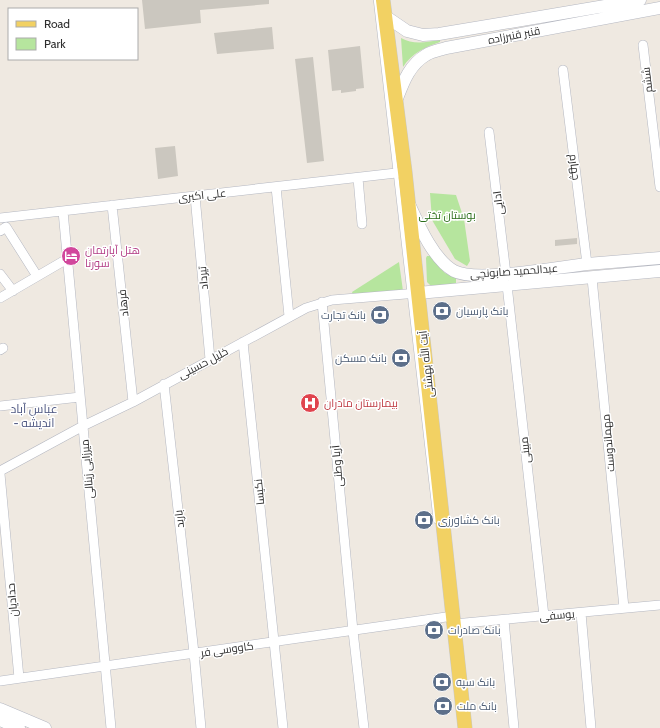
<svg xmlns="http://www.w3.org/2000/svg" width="660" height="728" viewBox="0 0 660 728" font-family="Cabin,Cairo,sans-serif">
  <rect width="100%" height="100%" fill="#efe9e1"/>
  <path fill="#b6e59e" d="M401,38c12,7 26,4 39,2v2c-15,5 -28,11 -37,25z
    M430,193l26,2 8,24 6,42 -3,5 -12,-7 -23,-39z
    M427,256h3l15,17 11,5v6l-25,2 -4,-4 -1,-24z
    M399,262l4,29 -50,4 -1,-3z"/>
  <path fill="#cbc7bf" d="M142,0h127v4l-69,6 1,13 -56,6z
    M272,27l2,22 -57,5 -3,-21z
    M360,46l4,42 -8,1v2l-15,2v-3l-9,1 -4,-41z
    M313,57l11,104 -17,2 -12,-104z
    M175,146l3,30 -20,3 -3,-31z
    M577,238v6l-22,2v-6z"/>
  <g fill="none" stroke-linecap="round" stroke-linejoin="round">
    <g stroke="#b4b7c1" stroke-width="5.5">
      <path id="service" d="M376,0l60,521"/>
    </g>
    <g stroke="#b4b7c1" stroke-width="10">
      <path id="minor" d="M643,45l17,142
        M563,70l24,194
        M489,132l17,142
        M358,178l4,46
        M276,187l13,129
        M195,196l15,163
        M112,205l21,197
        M63,211l48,517
        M0,218l405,-46
        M0,231l6,-4 31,49
        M0,274l13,17
        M592,278l32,330
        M507,285l37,331
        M0,298l67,-39
        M322,302l31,329 11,97
        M243,342l40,386
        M0,350l3,-2
        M164,384l30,269 7,75
        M0,406l80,-9
        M0,471l83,-45 50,-24 173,-94 26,-8 86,-7
        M0,474l19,204
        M581,613l10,115
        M504,620l10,108
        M454,624l206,-19
        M0,681l453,-65"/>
    </g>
    <g stroke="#b4b7c1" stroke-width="13">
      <path id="secondary" d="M385,16l22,15 16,4 16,-1 201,-34
        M396,101c7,-18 13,-36 30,-46 6,-4 14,-5 20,-7l214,-40
        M410,206c9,20 24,54 44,65 23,12 104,-4 133,-7 24,-2 49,-4 73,-6
        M418,293l242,-22
        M0,709l45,19
        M0,720l19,8"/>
    </g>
    <g stroke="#c9c9c9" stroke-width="15">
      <path id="primary" d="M383,0l22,172 60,556"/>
    </g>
    <use href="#service" stroke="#fff" stroke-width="4.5"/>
    <use href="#minor" stroke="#fff" stroke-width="9"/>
    <use href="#secondary" stroke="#fff" stroke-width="12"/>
    <use href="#primary" stroke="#f2d163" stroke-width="14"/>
  </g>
  <defs>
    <g id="hotel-disc" transform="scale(1)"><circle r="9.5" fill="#d1479c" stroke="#fff"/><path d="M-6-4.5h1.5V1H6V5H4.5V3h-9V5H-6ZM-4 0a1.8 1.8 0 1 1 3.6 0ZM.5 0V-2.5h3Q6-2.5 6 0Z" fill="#fff"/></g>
    <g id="bank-disc" transform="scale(1)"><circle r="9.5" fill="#5c6f8a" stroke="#fff"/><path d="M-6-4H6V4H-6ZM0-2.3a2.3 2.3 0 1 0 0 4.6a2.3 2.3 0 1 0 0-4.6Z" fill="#fff"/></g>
    <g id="hospital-disc" transform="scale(1)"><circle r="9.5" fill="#e0444e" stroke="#fff"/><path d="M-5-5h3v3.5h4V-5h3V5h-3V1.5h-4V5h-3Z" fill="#fff"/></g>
  </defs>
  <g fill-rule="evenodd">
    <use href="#hotel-disc" x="71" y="256"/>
    <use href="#bank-disc" x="442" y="311"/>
    <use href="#bank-disc" x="380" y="315"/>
    <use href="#bank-disc" x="401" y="358"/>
    <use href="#hospital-disc" x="310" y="403"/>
    <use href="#bank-disc" x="424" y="520"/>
    <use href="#bank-disc" x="434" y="630"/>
    <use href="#bank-disc" x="442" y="682"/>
    <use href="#bank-disc" x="443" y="706"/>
  </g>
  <g text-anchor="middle" stroke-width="3" stroke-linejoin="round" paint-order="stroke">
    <g font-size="11" fill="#2e2e2e" stroke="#fff">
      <text transform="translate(514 35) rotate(-11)" y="4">قنبر قنبرزاده</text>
      <text transform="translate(647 80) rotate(-97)" y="4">ششم</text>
      <text transform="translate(575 167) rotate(83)" y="4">چهارم</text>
      <text transform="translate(202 195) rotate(-6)" y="4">علی‌ اکبری</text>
      <text transform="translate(498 203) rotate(-97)" y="4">ادایی</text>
      <text transform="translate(514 271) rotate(-4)" y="4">عبدالحمید صابونچی</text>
      <text transform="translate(203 278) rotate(-95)" y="4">تیرداد</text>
      <text transform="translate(123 303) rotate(-96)" y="4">فرهاد</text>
      <text transform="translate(203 363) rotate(-28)" y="4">خلیل حسینی</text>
      <text transform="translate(426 364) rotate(-96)" y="4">آیت الله بهشتی</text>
      <text transform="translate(608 443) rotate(-95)" y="4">مهماندوست</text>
      <text transform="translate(525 450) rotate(-96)" y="4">مبینی</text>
      <text transform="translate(337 466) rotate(-95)" y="4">آریا وطنی</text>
      <text transform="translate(87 469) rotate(-95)" y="4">میرزایی زینالی</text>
      <text transform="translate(259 492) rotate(-96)" y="4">نکیسا</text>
      <text transform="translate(179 519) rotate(-96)" y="4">باربد</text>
      <text transform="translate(12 600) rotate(-95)" y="4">حدادیان</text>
      <text transform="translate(557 615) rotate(-5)" y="4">یوسفی</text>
      <text transform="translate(227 649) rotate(-8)" y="4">کاووسی فر</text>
    </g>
    <g font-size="11" fill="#2c6e1b" stroke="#fff">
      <text x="447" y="219">بوستان تختی</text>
    </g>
    <g font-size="11" fill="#b23c85" stroke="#fff" text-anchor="start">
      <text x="85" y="254">هتل آپارتمان<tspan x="85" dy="13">سورنا</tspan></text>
    </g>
    <g font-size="11" fill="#4e5e75" stroke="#fff" text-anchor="start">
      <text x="456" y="315">بانک پارسیان</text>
      <text x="366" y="319" text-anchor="end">بانک تجارت</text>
      <text x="387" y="362" text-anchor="end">بانک مسکن</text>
      <text x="438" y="524">بانک کشاورزی</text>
      <text x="448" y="634">بانک صادرات</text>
      <text x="456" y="686">بانک سپه</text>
      <text x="457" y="710">بانک ملت</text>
    </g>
    <g font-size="11" fill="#be3a42" stroke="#fff" text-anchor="start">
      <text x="324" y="407">بیمارستان مادران</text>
    </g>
    <g font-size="12" fill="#4d5680" stroke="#fff">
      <text x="34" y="413">عباس آباد<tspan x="34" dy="14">- اندیشه</tspan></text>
    </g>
  </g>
  <rect x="8" y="8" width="130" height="52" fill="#ffffff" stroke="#ababab"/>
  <rect x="16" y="21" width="20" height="6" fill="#f2d163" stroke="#ababab"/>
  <text x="44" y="28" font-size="12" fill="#2e2e2e">Road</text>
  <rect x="16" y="38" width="20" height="12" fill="#b6e59e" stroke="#ababab"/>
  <text x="44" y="48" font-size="12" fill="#2e2e2e">Park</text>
</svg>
